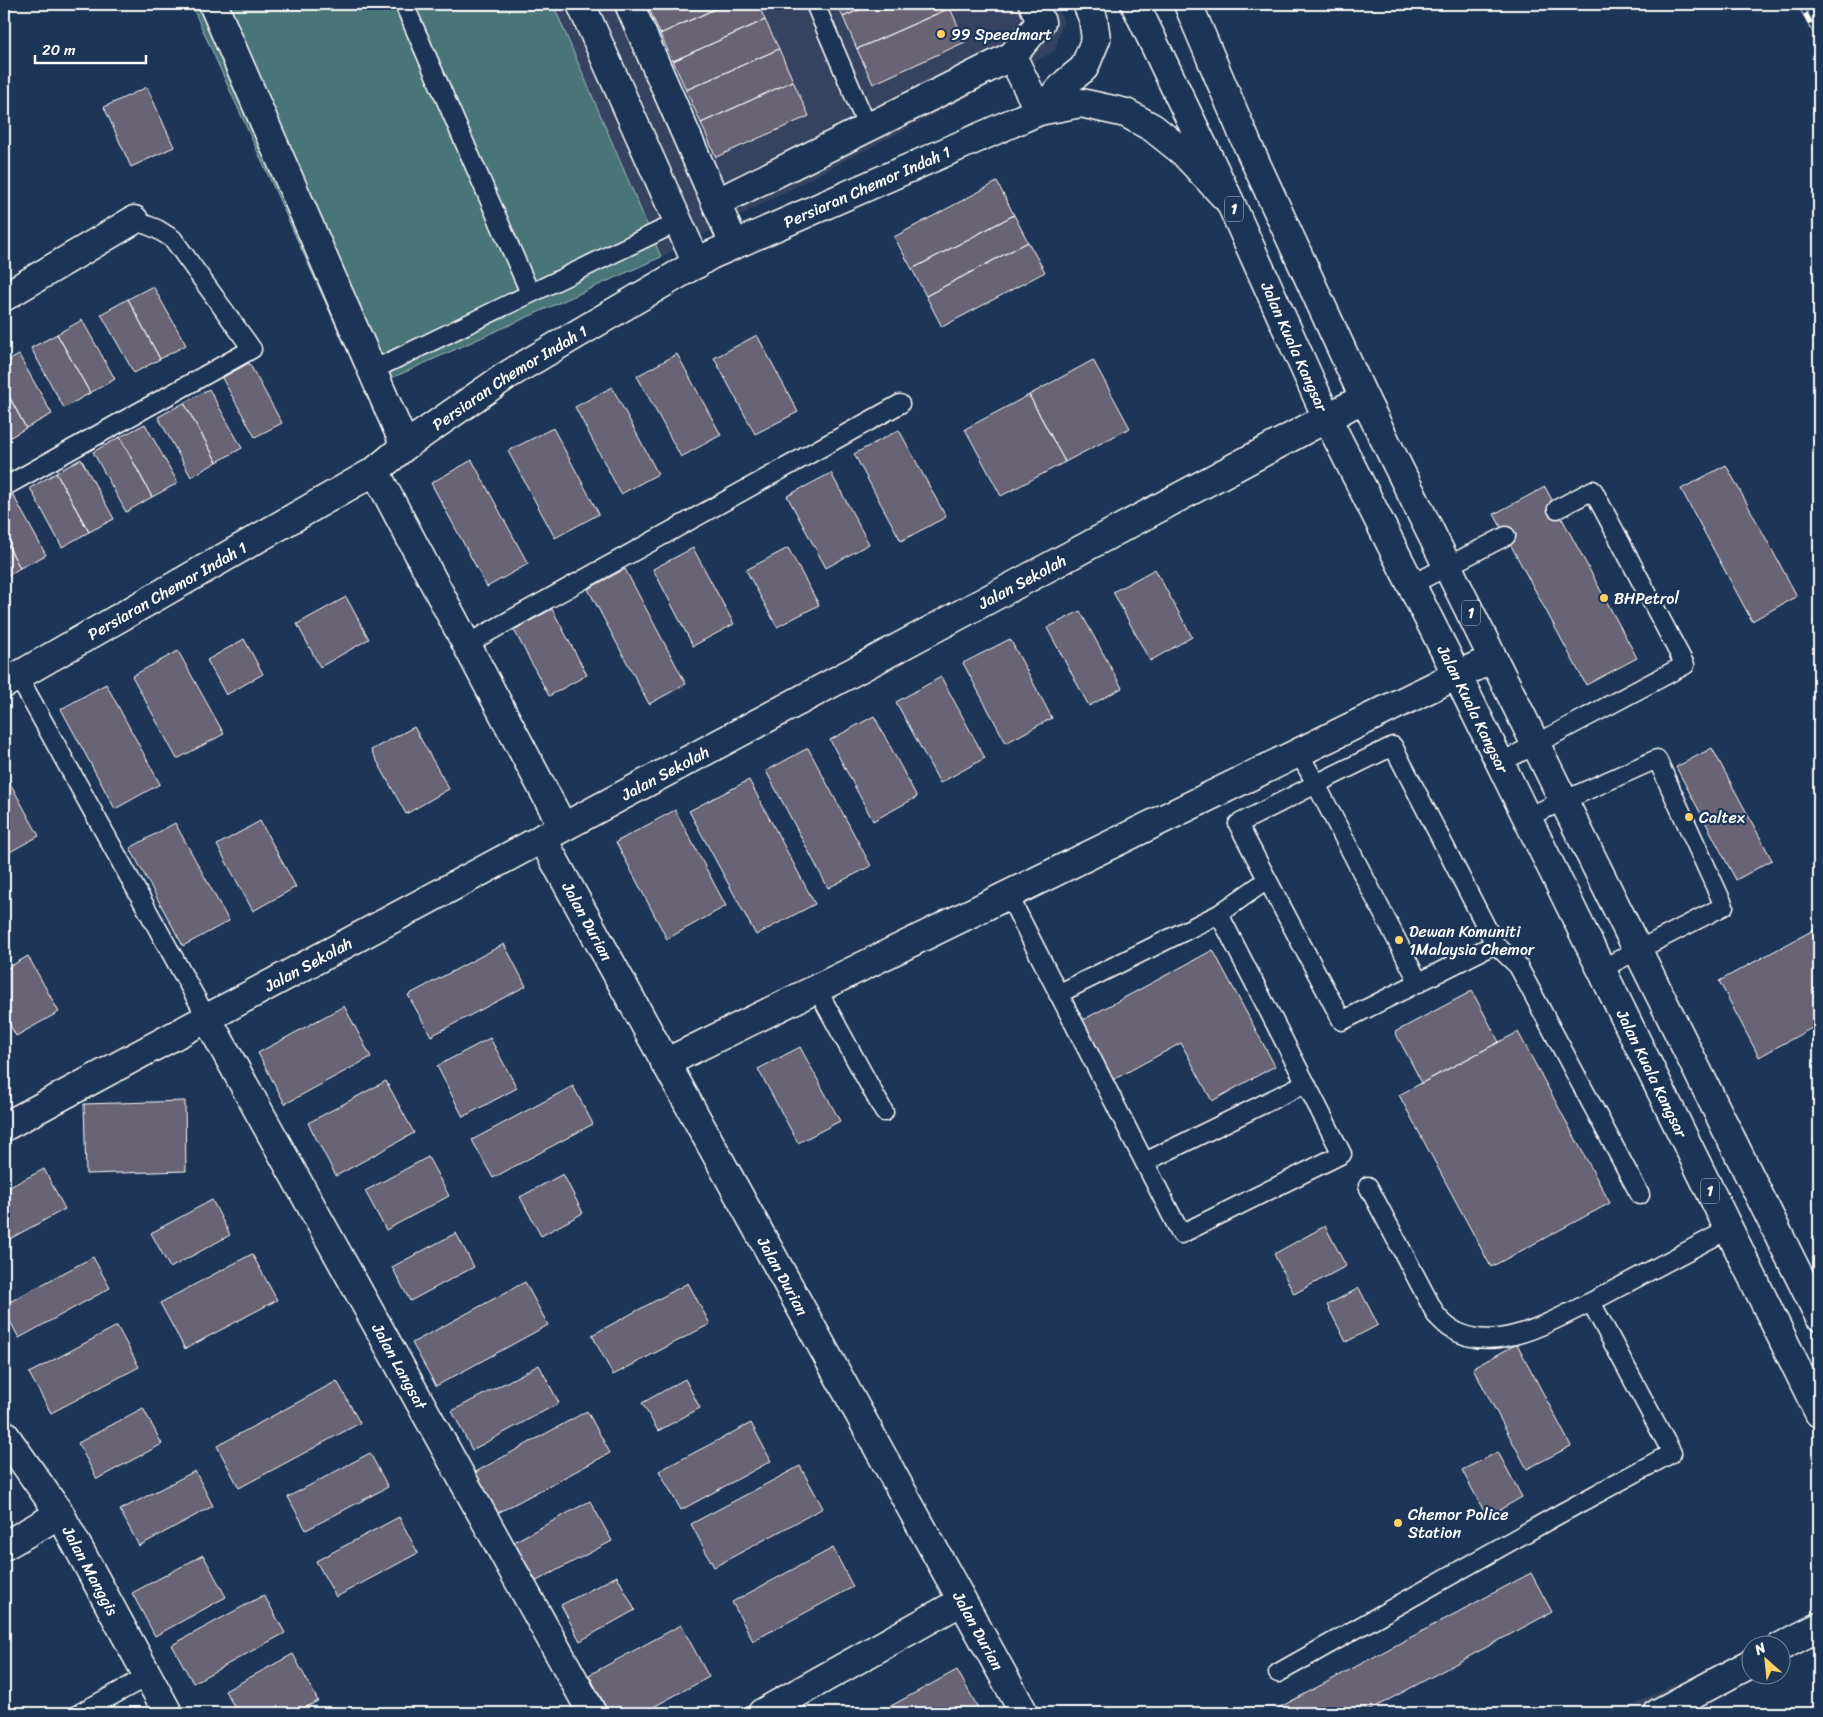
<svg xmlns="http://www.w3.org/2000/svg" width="1823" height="1717" viewBox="0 0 1823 1717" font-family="Sriracha,sans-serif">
  <rect width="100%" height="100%" fill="#1d3557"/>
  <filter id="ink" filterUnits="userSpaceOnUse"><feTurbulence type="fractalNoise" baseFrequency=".02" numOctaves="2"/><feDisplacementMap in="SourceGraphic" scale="10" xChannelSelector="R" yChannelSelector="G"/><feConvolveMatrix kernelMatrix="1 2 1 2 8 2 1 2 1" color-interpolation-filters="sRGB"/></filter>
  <g filter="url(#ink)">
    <path fill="#344360" d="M553,4h503l7,16 -8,31 -394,206z
      M1677,1682l17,31h-76z"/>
    <path fill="#4a7478" stroke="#a4babc" d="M191,4h362l108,253 -296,133z"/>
    <path fill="#686474" stroke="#fff" d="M647,4h79l-66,30z
      M726,4h32l7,16 -92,41 -13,-27z
      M837,4h35l-29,13z
      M872,4h76l2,4 -93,41 -14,-32z
      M950,8l15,34 -92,42 -16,-35z
      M765,20l14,29 -93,41 -13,-29z
      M779,49l14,32 -92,42 -15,-33z
      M793,81l16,35 -93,41 -15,-34z
      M147,87l27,60 -43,20 -27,-60z
      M997,182l17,33 -102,54 -18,-32z
      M1014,215l14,27 -102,54 -14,-27z
      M1028,242l17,30 -103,55 -16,-31z
      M153,286l33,59 -26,14 -32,-60z
      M128,299l32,60 -26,14 -33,-59z
      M82,320l33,59 -25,14 -33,-59z
      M57,334l33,59 -26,15 -33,-60z
      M757,335l41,77 -43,22 -41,-76z
      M677,354l44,81 -40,22 -44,-81z
      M19,355l33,59 -26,14 -22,-41v-24z
      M1093,360l37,68 -65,34 -36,-67z
      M249,363l33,60 -27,14 -33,-59z
      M4,387l22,41 -22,13z
      M612,387l46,87 -37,20 -46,-87z
      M209,389l33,59 -25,14 -33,-59z
      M1029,395l36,67 -64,34 -36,-67z
      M184,403l33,59 -26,15 -33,-60z
      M145,424l33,59 -26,14 -32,-60z
      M553,428l46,86 -44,24 -47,-87z
      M899,430l47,87 -45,24 -47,-87z
      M120,437l32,60 -26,15 -33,-60z
      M81,459l33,60 -25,13 -33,-59z
      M472,460l56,104 -41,23 -56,-104z
      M1726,465l71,131 -45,25 -71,-132z
      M56,473l33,59 -27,15 -32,-59z
      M831,473l38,71 -43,24 -39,-72z
      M1545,487l92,171 -51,27 -92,-171z
      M13,495l33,60 -26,13 -16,-30v-38z
      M4,538l16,30 -16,10z
      M693,548l41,76 -41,22 -40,-77z
      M788,548l31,57 -42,22 -31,-57z
      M625,569l61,115 -37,20 -61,-115z
      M1155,569l37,68 -42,24 -37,-69z
      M346,597l23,42 -49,28 -23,-43z
      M552,609l35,66 -38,21 -35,-66z
      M1080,611l42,77 -33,18 -42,-78z
      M244,639l19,35 -37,21 -19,-35z
      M1010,639l42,79 -46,25 -43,-80z
      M178,651l46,83 -47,25 -45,-83z
      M941,677l44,81 -45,25 -44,-81z
      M106,684l54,100 -45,25 -54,-100z
      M874,716l43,81 -44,24 -43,-81z
      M414,727l35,62 -43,25 -35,-64z
      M808,748l63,118 -43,22 -62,-117z
      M1712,748l60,112 -36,20 -60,-113z
      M4,772l35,64 -35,19z
      M749,780l66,124 -59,31 -67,-124z
      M675,810l51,96 -59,33 -51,-97z
      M260,821l36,66 -43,24 -36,-66z
      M175,823l54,98 -46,25 -53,-98z
      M1819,927v97l-60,33 -40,-76z
      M504,944l22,42 -95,50 -23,-41z
      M1213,950l62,116 -63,35 -31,-58 -70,38 -32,-59z
      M28,956l31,56 -43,24 -12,-22v-44z
      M1472,991l27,51 -77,41 -27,-51z
      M344,1006l27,51 -86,47 -27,-51z
      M1518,1032l92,171 -119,64 -92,-172z
      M490,1038l27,50 -54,29 -26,-51z
      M800,1047l40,74 -42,22 -40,-74z
      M386,1081l28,52 -78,43 -28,-53z
      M573,1086l20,38 -100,54 -21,-38z
      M185,1101l1,70 -100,3 -2,-70z
      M428,1157l21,39 -63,34 -21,-39z
      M44,1169l21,40 -61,33v-52z
      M563,1174l20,39 -42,23 -21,-39z
      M212,1200l18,35 -60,33 -19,-35z
      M1325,1226l21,40 -52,28 -20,-40z
      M456,1233l18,34 -64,34 -18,-34z
      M252,1254l25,46 -92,49 -25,-46z
      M93,1257l17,31 -91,50 -15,-28v-5z
      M525,1282l23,43 -112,61 -24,-43z
      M688,1283l22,41 -97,51 -21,-40z
      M1359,1288l19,37 -32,17 -19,-37z
      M117,1326l22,41 -88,46 -22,-40z
      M1517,1344l54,102 -44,23 -54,-101z
      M539,1365l20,38 -87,47 -20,-39z
      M685,1379l15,29 -42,23 -16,-28z
      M337,1381l23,42 -121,65 -22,-42z
      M143,1408l19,36 -65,35 -19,-36z
      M587,1411l23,42 -116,62 -22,-41z
      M751,1423l20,38 -90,49 -22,-39z
      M1498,1452l24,45 -35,20 -25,-47z
      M370,1453l18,34 -82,43 -18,-33z
      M800,1466l23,42 -109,59 -23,-43z
      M195,1471l18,35 -74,40 -19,-36z
      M590,1501l22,40 -83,44 -21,-40z
      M399,1517l19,36 -82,44 -20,-36z
      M833,1548l20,39 -100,54 -21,-39z
      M203,1555l23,42 -71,39 -23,-43z
      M1531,1573l21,39 -188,101h-95z
      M617,1576l18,34 -55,31 -19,-36z
      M264,1595l21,38 -92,50 -21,-38z
      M681,1625l28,52 -67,36h-33l-20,-38z
      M293,1654l25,47 -23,12h-57l-13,-22z
      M957,1670l24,43h-103z"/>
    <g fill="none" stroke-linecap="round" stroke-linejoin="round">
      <g stroke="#fff" stroke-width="21">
        <path id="service" d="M404,4l126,289
          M815,4l53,124
          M373,370l305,-148
          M4,487l248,-138 -79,-110 -16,-10 -23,-9
          M1411,585l95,-49
          M467,644l433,-240
          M18,676l189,342
          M1299,753l17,31 77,-38 102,198 23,22 122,229
          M1500,763l185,-98 -92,-175 -36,19
          M1527,817l130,-58 67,147 -123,63
          M1009,896l172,338 161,-80 -123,-240
          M1419,983l-103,-199 -78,40 104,197 153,-77
          M817,989l67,123
          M1058,994l161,-80 48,-34
          M1145,1162l161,-79
          M1368,1186l68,129c4,4 9,10 14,13 43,29 101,-7 141,-26
          M1278,1673l276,-156 118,-64 -81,-151 138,-73
          M80,1713l68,-37"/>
      </g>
      <g stroke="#fff" stroke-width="31">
        <g id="minor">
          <path d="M213,4l192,442"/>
          <path d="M581,4l116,260"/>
          <path d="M629,4l105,240"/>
          <path d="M1012,56l27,55"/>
          <path d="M1039,111l28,-29 17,-14 12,-29 -3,-21 -6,-14"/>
          <path d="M716,203l296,-147 29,-34 -8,-18"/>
          <path d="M4,297l130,-77"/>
          <path d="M375,471l188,356"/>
          <path id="s1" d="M4,684l371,-213 30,-25 101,-70 205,-121 328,-144 42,-8 45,10 27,15 30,24 42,45"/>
          <path id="s2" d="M542,838l482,875"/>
          <path id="s3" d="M207,1018l385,695"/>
          <path d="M665,1063l792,-388 36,-16"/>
          <path id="s4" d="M4,1127l1360,-729"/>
          <path id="s5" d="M4,1434l56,80 108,199"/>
          <path d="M4,1546l56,-32"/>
          <path d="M1780,1647l39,-20"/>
          <path d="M762,1713l200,-112"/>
          <path d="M1658,1713l92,-49"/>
        </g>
      </g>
      <g stroke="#fff" stroke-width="31">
        <g id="trunk">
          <path id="s6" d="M1135,4l95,198 97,216 130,257 362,738"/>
          <path d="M1188,4l60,142 116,252 455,918"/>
        </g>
      </g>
      <use href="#service" stroke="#1d3557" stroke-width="18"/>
      <use href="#minor" stroke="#1d3557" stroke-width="28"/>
      <use href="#trunk" stroke="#1d3557" stroke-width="28"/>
      <g stroke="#fff" stroke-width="5.5">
        <path id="rail" d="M1800,4l19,35"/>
      </g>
      <use href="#rail" stroke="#1d3557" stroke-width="4" stroke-dasharray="11" stroke-linecap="butt"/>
    </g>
  </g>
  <g fill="#ffd166" stroke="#1d3557" stroke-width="2">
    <circle cx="941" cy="34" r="5"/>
    <circle cx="1604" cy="598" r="5"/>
    <circle cx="1689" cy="817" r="5"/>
    <circle cx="1399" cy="940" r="5"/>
    <circle cx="1398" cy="1523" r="5"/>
  </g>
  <g text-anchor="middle" stroke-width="4.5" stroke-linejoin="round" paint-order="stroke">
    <g fill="#1d3557" stroke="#bbc2cd" stroke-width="1">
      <rect x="1225" y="196.5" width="18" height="25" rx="4"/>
      <rect x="1462" y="600.5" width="18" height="25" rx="4"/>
      <rect x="1701" y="1178.5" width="18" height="25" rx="4"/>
    </g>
    <g font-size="15" font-weight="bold" fill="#fff">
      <text x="1234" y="214">1</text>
      <text x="1471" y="618">1</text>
      <text x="1710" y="1196">1</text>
    </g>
    <g font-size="16" fill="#fff" stroke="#1d3557" text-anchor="start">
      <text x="951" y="40">99 Speedmart</text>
      <text x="1614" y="604">BHPetrol</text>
      <text x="1699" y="823">Caltex</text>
      <text x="1409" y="937">Dewan Komuniti<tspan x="1409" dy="18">1Malaysia Chemor</tspan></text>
      <text x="1408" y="1520">Chemor Police<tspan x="1408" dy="18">Station</tspan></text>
    </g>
    <g font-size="16" fill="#fff" stroke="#1d3557">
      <text dy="6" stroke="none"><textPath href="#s1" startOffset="998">Persiaran Chemor Indah 1</textPath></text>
      <text dy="6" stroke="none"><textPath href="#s6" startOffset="378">Jalan Kuala Kangsar</textPath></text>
      <text dy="6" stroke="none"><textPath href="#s1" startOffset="592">Persiaran Chemor Indah 1</textPath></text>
      <text dy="6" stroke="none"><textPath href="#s4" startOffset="1155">Jalan Sekolah</textPath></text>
      <text dy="6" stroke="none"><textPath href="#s1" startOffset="188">Persiaran Chemor Indah 1</textPath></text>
      <text dy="6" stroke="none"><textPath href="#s6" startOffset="782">Jalan Kuala Kangsar</textPath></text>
      <text dy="6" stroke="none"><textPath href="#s4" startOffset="750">Jalan Sekolah</textPath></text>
      <text dy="6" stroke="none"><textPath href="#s2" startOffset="95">Jalan Durian</textPath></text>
      <text dy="6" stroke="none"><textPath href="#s4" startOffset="345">Jalan Sekolah</textPath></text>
      <text dy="6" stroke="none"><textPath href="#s6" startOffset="1188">Jalan Kuala Kangsar</textPath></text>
      <text dy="6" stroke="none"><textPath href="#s2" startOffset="500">Jalan Durian</textPath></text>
      <text dy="6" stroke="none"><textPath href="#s3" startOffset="398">Jalan Langsat</textPath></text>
      <text dy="6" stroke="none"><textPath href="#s5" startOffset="162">Jalan Manggis</textPath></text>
      <text dy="6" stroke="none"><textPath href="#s2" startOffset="905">Jalan Durian</textPath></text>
    </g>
  </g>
  <rect width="1823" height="1717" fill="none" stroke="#1d3557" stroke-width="20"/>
  <rect x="10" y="10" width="1803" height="1697" fill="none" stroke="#fff" stroke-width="2" filter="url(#ink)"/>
  <g transform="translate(1766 1660) rotate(333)"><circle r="24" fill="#1d3557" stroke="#77869a"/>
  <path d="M0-4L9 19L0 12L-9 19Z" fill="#ffd166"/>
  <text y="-8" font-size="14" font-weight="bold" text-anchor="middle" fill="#ffffff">N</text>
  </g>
  <path d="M35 55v8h111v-8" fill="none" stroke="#ffffff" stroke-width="2.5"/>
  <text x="42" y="55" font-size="15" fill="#ffffff" stroke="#1d3557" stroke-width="4" paint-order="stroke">20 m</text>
</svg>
